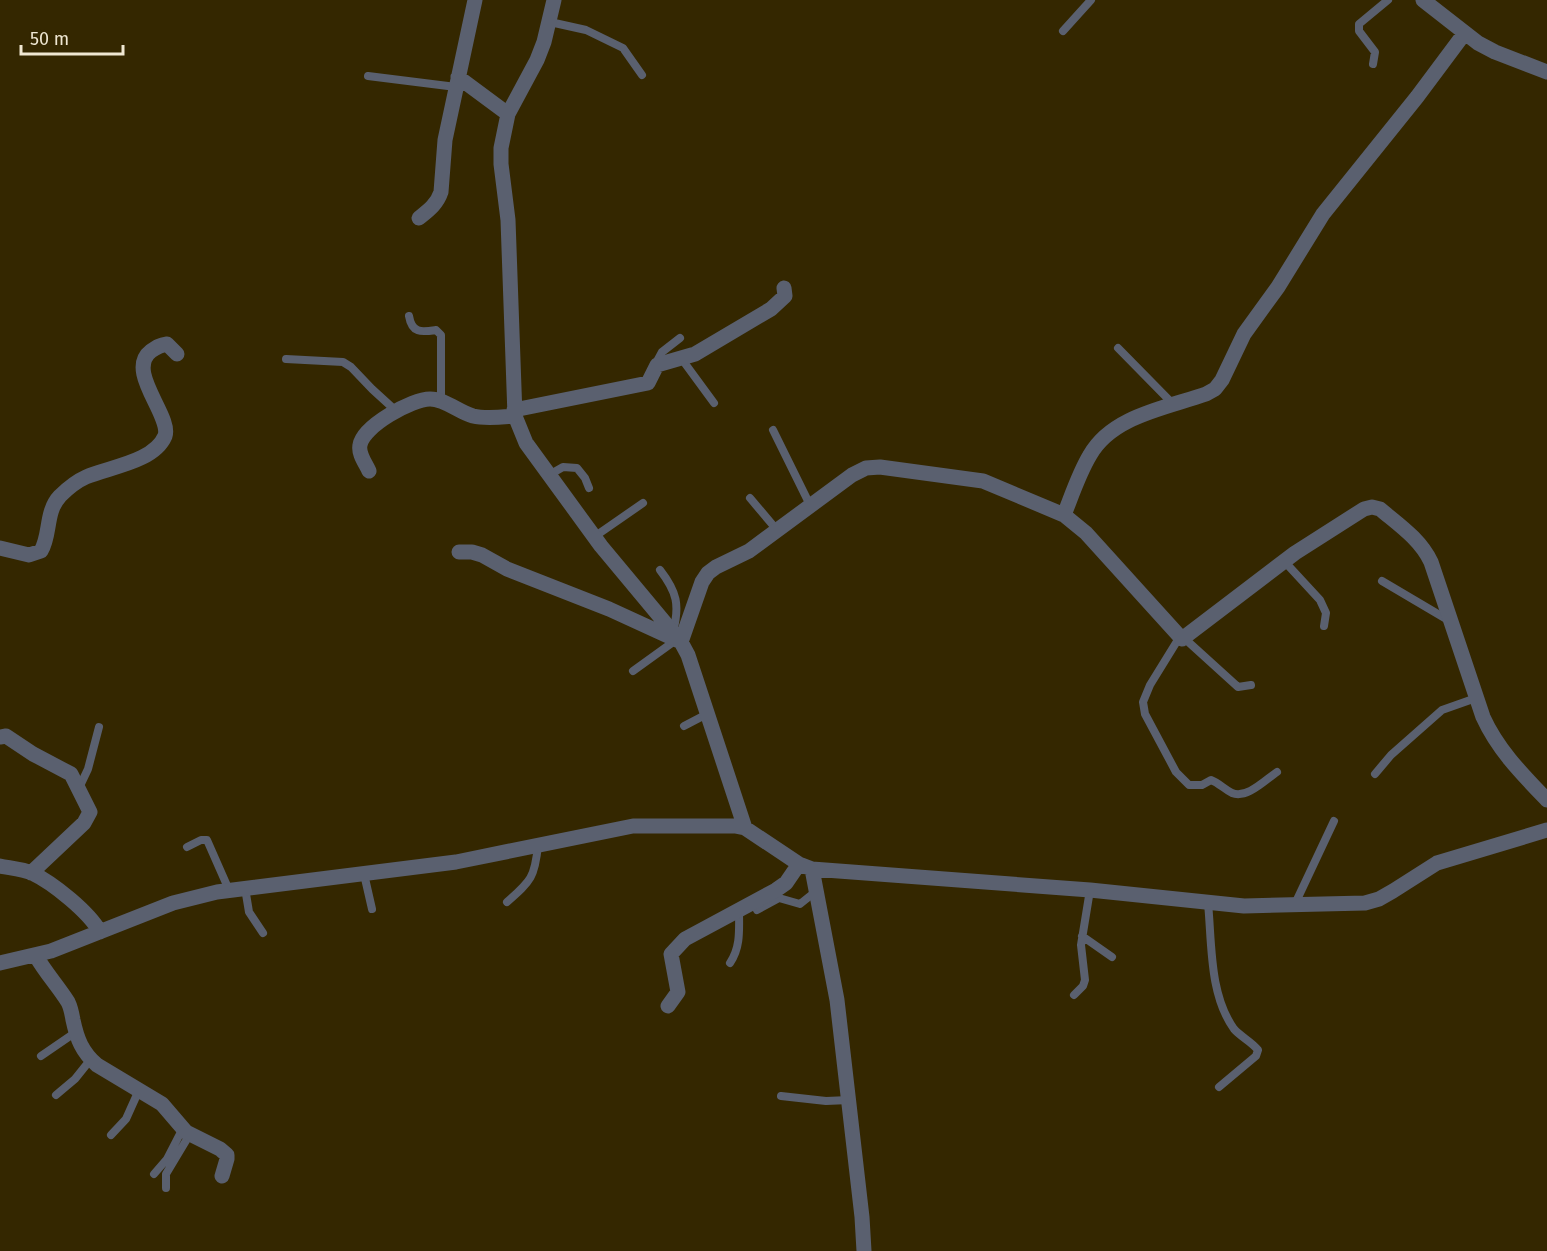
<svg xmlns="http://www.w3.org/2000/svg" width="1547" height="1251" viewBox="0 0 1547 1251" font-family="'Fira Sans',sans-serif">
  <rect width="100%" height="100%" fill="#342700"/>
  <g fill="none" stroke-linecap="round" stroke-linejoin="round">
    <path stroke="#5a606f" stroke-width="8" d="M550,22l36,8 37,18 19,27
      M1063,31l28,-31
      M1373,64l2,-12 -16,-21v-7l29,-24
      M368,76l88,11
      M409,316c3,18 13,16 27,14l5,5v66
      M1118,348l56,57
      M681,358l33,45
      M286,359l57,3 8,5 21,22 23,21
      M655,365l7,-13 18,-14
      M773,430l37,75
      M549,475l14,-8 14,1 8,10 4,10
      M750,498l27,32
      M594,537l49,-34
      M1284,561l36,39 6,13 -2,13
      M660,570c17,22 20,35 13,62
      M1382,581l66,39
      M1179,638l-29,47 -7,17 2,12 31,58 13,13h13l9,-5c8,3 13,9 21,13 15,6 33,-13 45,-21
      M1184,638l54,49 13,-2
      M633,671l43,-31
      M684,726l23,-12
      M1375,774l16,-19 51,-45 34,-12
      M79,788l9,-19 11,-42
      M187,847l14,-7h6l22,50
      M364,874l8,35
      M245,888l4,24 14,21
      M507,902c24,-21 28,-25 31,-57
      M1208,903c4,40 1,91 26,126 7,8 18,13 24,21l-2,6 -37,31
      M1294,906l40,-85
      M757,910l22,-12 21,6 15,-12
      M1082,936l30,21
      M730,963c11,-16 9,-34 9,-53
      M1074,995l9,-9 2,-6 -4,-35 9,-55
      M41,1056l35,-24
      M56,1095l19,-16 16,-20
      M781,1096l45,5 23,-1
      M111,1135l15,-16 13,-29
      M154,1174l13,-15 16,-31
      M166,1188v-14l24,-40"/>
    <path stroke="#5a606f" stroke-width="15" d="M554,0l-10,42 -7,18 -29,54 -7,34v16l7,56 7,196 11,27 75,103 80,96 7,13 57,173
      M1423,0l55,43 17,9 52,20
      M458,77l50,37
      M419,218c10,-8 18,-14 22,-26l4,-52 30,-140
      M514,410l134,-27 9,-18 38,-11 76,-45 14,-13 -1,-8
      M369,471c-3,-7 -11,-17 -9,-26 3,-19 52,-46 70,-46 15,0 29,13 43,17 13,3 28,1 42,0
      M1064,515c8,-20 15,-42 26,-60 22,-39 76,-47 116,-61l9,-5 7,-9 22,-46 34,-47 45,-73 94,-117 47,-63
      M0,548l29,7 12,-4c10,-17 4,-39 19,-55 7,-7 17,-15 26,-19 23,-10 68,-15 79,-41 7,-20 -40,-65 -14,-85 6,-4 9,-6 16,-7l10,10
      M459,552h13l10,3 25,14 102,40 72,33 21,-60 6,-9 8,-6 33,-16 103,-76 14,-7 14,-1 103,14 81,34 22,18 96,106 113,-86 69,-44 8,-2 8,2c19,16 40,30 51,53l52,155c15,33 39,57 64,83
      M0,737l6,-1 27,18 38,20 19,38 -6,11 -53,50
      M0,866c10,2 23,3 32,7 21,10 57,39 68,59
      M812,869l25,131 25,217 2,34
      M36,956c9,16 22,30 32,46 3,6 4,12 5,18 4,19 9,32 24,45l65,39 24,28 34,17 7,6v4l-5,17
      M0,963l51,-12 122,-48 44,-11 239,-30 177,-36h102l10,2 54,36 13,5 278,21 154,16 121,-3 14,-4 14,-8 44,-28 110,-33
      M668,1006l10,-14 -7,-38 14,-15 91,-49 10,-7 13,-19"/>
  </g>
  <path d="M21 45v9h102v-9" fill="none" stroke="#efe7d2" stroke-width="3"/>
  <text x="30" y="45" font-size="18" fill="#efe7d2" stroke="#342700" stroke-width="4.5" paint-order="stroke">50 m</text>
</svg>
